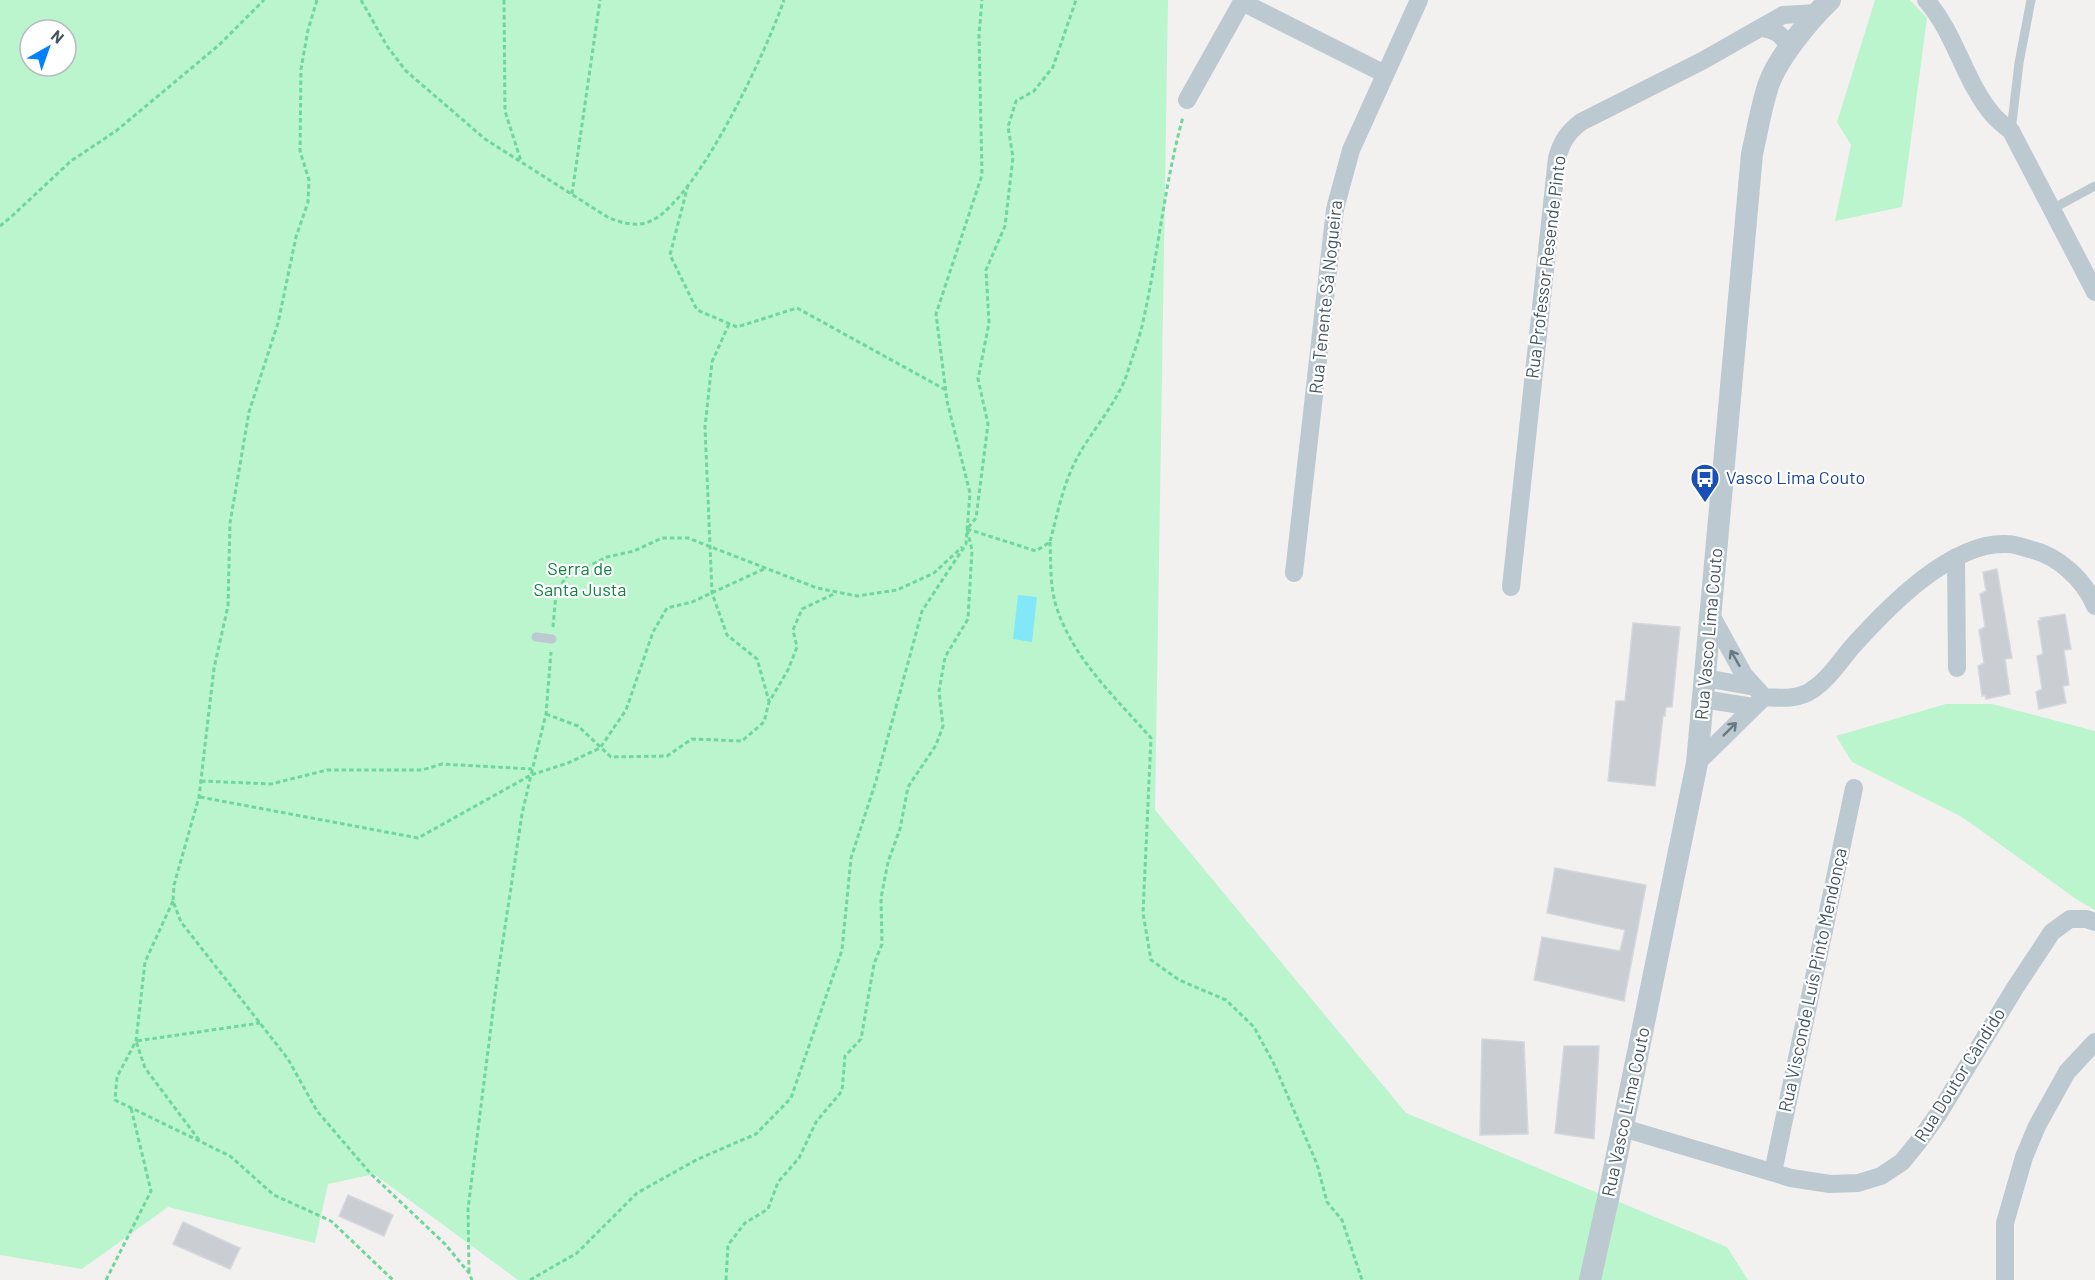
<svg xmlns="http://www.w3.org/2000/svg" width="2095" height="1280" viewBox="0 0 2095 1280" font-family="Barlow,sans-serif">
  <rect width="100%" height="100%" fill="#f3f0f0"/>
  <path fill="#baf5cd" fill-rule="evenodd" d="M0,0h1168l-13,810 251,303 321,134 21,33h-1230l-144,-106 -46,10 -13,59 -147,-36 -86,62 -82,-14zM30,30h36v36h-36z
    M1875,0h35l17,18 -25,189 -67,14 16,-76 -14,-23z
    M1946,704h46l103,27v179l-19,-11 -114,-82 -110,-55 -16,-26z"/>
  <path fill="#82e7f7" d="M1018,595l19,2 -5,45 -19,-3z"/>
  <path fill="#caced3" stroke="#d4d7dd" stroke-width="1.5" d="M1997,569l15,89 -7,1 5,35 -24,5 -1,-4 -3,1 -4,-30 6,-3 -5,-33 6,-3 -5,-33 6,-3 -3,-19z
    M2065,614l6,35 -7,1 5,35 -6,1 3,17 -27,6 -3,-17 6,-3 -5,-33 6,-2 -5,-33 3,-1 -1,-2z
    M1633,623l47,4 -8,80h-6l-1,9h-2l-8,70 -47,-5 8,-80h9z
    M1555,868l91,17 -22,116 -90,-21 8,-43 78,14 5,-21 -78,-17z
    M1482,1039l42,3 4,92 -48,1z
    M1564,1046h35l-5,93 -39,-6z
    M348,1195l45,20 -9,21 -45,-20z
    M183,1222l57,26 -10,21 -57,-25z"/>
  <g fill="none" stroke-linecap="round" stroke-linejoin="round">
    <path stroke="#6ed79c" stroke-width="3" stroke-dasharray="4.5 3" stroke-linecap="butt" d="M317,0l-9,30 -7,39 -1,82 9,29 -1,22 -12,35 -18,86 -29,89 -19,111 -2,83 -14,62 -15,129 -25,88 -1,16 8,21 107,137 29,52 54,63 74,70 24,29 3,7
      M361,0l26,46 19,25 79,68 124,79c14,5 29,10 44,2 47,-26 113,-168 131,-220
      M504,0l1,111 16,50
      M688,185l-18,70 27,55 40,17 60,-19 149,82
      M572,194l28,-194
      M0,226l11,-9 60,-56 45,-30 103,-86 45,-45
      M729,324l-17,38 -7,65 7,166 15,42 30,24 12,42
      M967,529l69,22 14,-9c7,-27 13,-57 26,-82 15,-29 40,-55 51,-86 5,-16 11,-32 15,-48 16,-69 22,-141 41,-209
      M1050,542c1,20 0,42 5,60 15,54 60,95 96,136l-8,175 8,47 28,20 47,20 28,27 20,37 43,100 10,38 15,18 20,60
      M553,627l3,-34 10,-16 41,-20 27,-6 28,-13h26l129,50 40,8 40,-6 37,-17 28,-26
      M546,714l32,12 33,31 56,-1 25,-17 50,2 22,-19 5,-20 19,-32 9,-23 -4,-17 9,-21 34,-16
      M201,781l70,3 56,-14h95l20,-6 90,5
      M200,797l218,41 113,-63 15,-61 5,-62
      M173,901l-28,61 -9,79 -19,36 -2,23 115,56 44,39 57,26 62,59
      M199,1140l-54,-72 -9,-27 124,-18
      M469,1272l-1,-63 28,-222 26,-173 9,-39 37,-12 32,-15 26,-38 27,-78 14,-24 25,-6 72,-33
      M106,1280l45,-89 -20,-83
      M530,1280l47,-27 60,-60 61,-34 58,-25 35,-36 51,-148 9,-92 25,-77 46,-170 44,-67 4,-51 -23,-92 -11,-87 46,-139 -3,-140 3,-35
      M726,1280l2,-35 17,-22 23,-14 10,-27 21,-24 17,-36 26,-31 3,-35 16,-17 13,-75 8,-20 -1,-46 7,-36 12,-33 8,-42 28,-42 7,-19 -4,-35 6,-34 23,-38 4,-69 -5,-21 9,-11 12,-94 -10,-45 11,-56 -3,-53 19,-44 8,-69 -5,-30 8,-26 18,-10 19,-24 23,-67"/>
    <path stroke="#bcc9d1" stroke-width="9" d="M2011,131l8,-68 12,-63
      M2052,209l43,-23
      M536,637l16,2"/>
    <path stroke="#bcc9d1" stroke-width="18" d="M1926,0c30,34 38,81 67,115 5,6 12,11 18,16l84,161
      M1242,2l143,72
      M1762,28c14,2 20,6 27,20
      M1187,100l56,-100
      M1956,557l1,111
      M1294,573l41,-364 16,-59 68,-150
      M1511,587l46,-429c5,-17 10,-25 24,-36l121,-61 81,-46 34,-2
      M1711,615l33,60 20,22
      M1705,678l50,9
      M1703,699l50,8
      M1697,763l67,-66c16,1 34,3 48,-7 16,-10 28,-29 40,-43 35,-39 99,-106 155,-103 7,0 15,3 22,5 28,6 55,30 66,57
      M1623,1128l168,50 39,6 28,-1 23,-7 21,-14 17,-21 20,-28 76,-125 37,-56 18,-13h16l9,3
      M1773,1172l81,-384
      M2005,1280v-57l19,-66 13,-31 30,-54 28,-30"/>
    <path stroke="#bcc9d1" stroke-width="22" d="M1590,1280l18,-81 89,-436 55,-609c5,-22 9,-46 16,-68 9,-27 41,-66 62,-86"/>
  </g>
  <defs><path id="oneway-shaft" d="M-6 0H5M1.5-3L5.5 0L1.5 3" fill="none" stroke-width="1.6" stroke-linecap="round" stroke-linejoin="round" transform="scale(1.5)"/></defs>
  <g stroke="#697882">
    <use href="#oneway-shaft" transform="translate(1735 658) rotate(-120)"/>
    <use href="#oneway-shaft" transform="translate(1730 729) rotate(-45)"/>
  </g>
  <defs>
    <g id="bus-pin" transform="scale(1.5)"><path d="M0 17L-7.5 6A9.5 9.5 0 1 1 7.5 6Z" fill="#1a4fb4" stroke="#fff"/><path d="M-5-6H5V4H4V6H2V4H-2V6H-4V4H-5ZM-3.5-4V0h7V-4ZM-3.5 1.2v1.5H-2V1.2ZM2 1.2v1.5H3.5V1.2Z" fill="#fff"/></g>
  </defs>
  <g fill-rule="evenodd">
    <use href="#bus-pin" x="1705" y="478"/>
  </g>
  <g text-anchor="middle" stroke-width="4.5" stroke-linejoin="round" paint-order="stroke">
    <g font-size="18" fill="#465660" stroke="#fff">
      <text transform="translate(1546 267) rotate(-83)" y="6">Rua Professor Resende Pinto</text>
      <text transform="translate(1326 297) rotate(-84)" y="6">Rua Tenente Sá Nogueira</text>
      <text transform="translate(1709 634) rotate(-85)" y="6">Rua Vasco Lima Couto</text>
      <text transform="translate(1813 980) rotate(-78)" y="6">Rua Visconde Luís Pinto Mendonça</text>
      <text transform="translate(1960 1075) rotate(-58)" y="6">Rua Doutor Cândido</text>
      <text transform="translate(1626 1112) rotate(-78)" y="6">Rua Vasco Lima Couto</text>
    </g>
    <g font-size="18" fill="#164399" stroke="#fff" text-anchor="start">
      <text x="1726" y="484">Vasco Lima Couto</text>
    </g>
    <g font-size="18" fill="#0c8640" stroke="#fff">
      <text x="580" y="575">Serra de<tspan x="580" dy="21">Santa Justa</tspan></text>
    </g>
  </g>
  <g transform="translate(48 48) rotate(40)"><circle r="28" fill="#ffffff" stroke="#b5bbbf" stroke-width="1.5"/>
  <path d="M0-4.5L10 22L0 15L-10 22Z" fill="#0380fa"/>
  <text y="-9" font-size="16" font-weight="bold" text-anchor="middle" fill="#465660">N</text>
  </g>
</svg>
